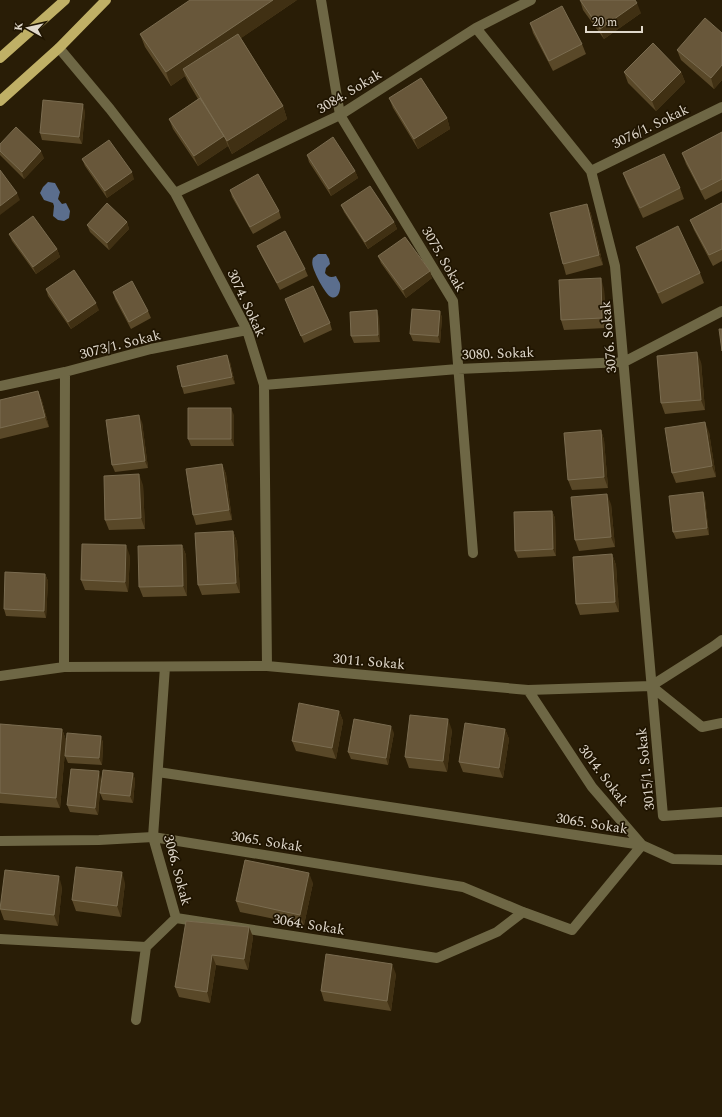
<svg xmlns="http://www.w3.org/2000/svg" width="722" height="1117" viewBox="0 0 722 1117" font-family="Spectral,serif">
  <rect width="100%" height="100%" fill="#291d06"/>
  <path fill="#5b6e8d" d="M48,182l7,1 5,9 -2,7 4,5 4,-1 4,8 -1,7 -5,3 -6,-1 -5,-4 1,-10 -1,-3 -9,-3 -4,-7 3,-6z
    M318,254h8l3,5 1,5 -4,4 -1,5c3,4 6,5 11,3 1,3 4,6 4,8 1,6 -2,16 -9,13 -6,-3 -16,-23 -18,-30 -1,-3 -1,-6 0,-9z"/>
  <g fill="none" stroke-linecap="round" stroke-linejoin="round">
    <path stroke="#6e6745" stroke-width="10" d="M321,0l19,115 113,186 20,252
      M476,28l115,143 24,95 48,550 59,-4
      M59,48l51,61 65,84 72,137 17,55 3,281
      M591,171l131,-64
      M175,193l165,-78 136,-87 55,-28
      M264,385l194,-16 166,-7 98,-51
      M0,386l65,-14 86,-23 96,-19
      M64,667l1,-295
      M0,676l64,-9 203,-1 261,24 123,-4 63,-40 8,-6
      M651,686l51,41 20,-4
      M528,690l64,97 50,58 31,14 49,1
      M158,772l484,73
      M0,841l99,-1 54,-3 310,50 60,25 49,18 70,-85
      M176,918l261,40 60,-26 26,-20
      M0,939l146,8
      M136,1020l10,-73 30,-29 -23,-81 12,-170"/>
    <path stroke="#c0b066" stroke-width="10" d="M0,58l65,-58
      M0,101l59,-53 47,-48"/>
  </g>
  <path fill="#594828" d="M297,0l-56,38 42,68 4,13 -55,35 -4,-8 -30,20 -25,-37 -4,-10 29,-20 -10,-17 -3,-6 -14,10 -26,-39 -5,-13z
    M580,0l61,13 -37,26 -21,-29z
    M530,23l52,21 4,10 -33,17 -20,-38z
    M722,33v47l-8,9 -33,-29 -4,-10z
    M624,72h57l4,10 -29,29 -28,-28z
    M389,98l58,20 3,11 -32,20 -25,-41z
    M85,111l-3,33 -40,-4 -2,-7z
    M722,132v59l-17,9 -19,-36 -4,-11z
    M0,144l44,14 -20,21 -24,-24z
    M307,155l48,16 3,7 -27,18 -22,-34z
    M82,159l52,20 -27,19 -22,-32z
    M623,173l57,15 4,11 -41,19 -16,-34z
    M230,190l49,21 2,7 -28,16 -21,-37z
    M722,203v58l-9,5 -19,-36 -4,-10z
    M587,204l4,10 12,51 -37,10 -3,-11z
    M341,205l53,17 3,7 -29,20 -24,-37z
    M127,222l2,7 -20,21 -19,-18 -3,-7z
    M9,234l48,15 3,8 -24,17 -24,-33z
    M257,246l48,23 3,7 -28,14 -20,-37z
    M636,247l64,26 4,10 -42,21 -22,-47z
    M378,256l54,22 -26,20 -25,-35z
    M46,289l53,21 -28,19 -23,-33z
    M604,289l2,39 -42,2 -3,-10z
    M113,292l35,19 3,7 -20,11 -16,-30z
    M285,299l45,24 2,7 -28,13z
    M440,311l2,7 -2,25 -27,-2 -3,-7z
    M379,317l1,25 -26,1 -3,-7z
    M230,362l5,22 -51,10 -2,-7z
    M701,362l4,48 -40,4 -4,-11z
    M38,391l4,10 7,26 -49,12v-39z
    M234,415v31h-43l-3,-7z
    M142,422l6,46 -33,4 -3,-7z
    M601,430l3,10 4,48 -36,2 -4,-10z
    M709,432l7,45 -40,6 -4,-10z
    M222,464l4,10 6,46 -36,5 -3,-10z
    M143,485l2,44 -36,1 -4,-10z
    M703,492l2,7 4,36 -33,4 -3,-7z
    M611,504l4,43 -36,4 -4,-11z
    M552,511l3,7 1,38 -38,2 -3,-7z
    M233,531l4,11 3,51 -38,2 -4,-10z
    M182,545l4,10 1,41 -44,1 -4,-10z
    M612,554l4,11 3,47 -39,3 -4,-11z
    M130,556l-2,36 -43,-2 -4,-10z
    M45,574l3,7 -2,37 -40,-2 -2,-7z
    M339,711l4,10 -7,38 -40,-8 -4,-10z
    M0,724l62,5 4,11 -6,68 -60,-5z
    M505,729l4,10 -6,39 -40,-6 -4,-10z
    M452,730l-5,42 -38,-4 -4,-11z
    M394,733l-6,32 -37,-6 -3,-7z
    M101,736l2,7 -1,22 -34,-2 -3,-7z
    M133,773l2,7 -2,23 -30,-3 -3,-7z
    M101,779l-3,36 -28,-3 -3,-7z
    M125,883l-4,34 -45,-6 -4,-11z
    M313,883l-9,42 -64,-13 -4,-11z
    M62,887l-4,39 -54,-6 -4,-11z
    M186,921l63,6 4,10 -5,33 -32,-5 -6,38 -31,-6 -4,-10z
    M396,974l-5,37 -67,-10 -3,-10z"/>
  <path fill="#403013" d="M273,0h24l-110,75 -4,-6 2,7 -14,10 -5,-14z
    M637,3l4,10 -37,26 -4,-10z
    M722,65v15l-8,9 -3,-11z
    M681,72l4,10 -29,29 -4,-10z
    M83,104l2,7 -3,33 -3,-7z
    M283,106l4,13 -55,35 -5,-13z
    M447,118l3,11 -32,20 -4,-10z
    M224,136l4,10 -30,20 -4,-10z
    M41,151l3,7 -20,21 -2,-7z
    M355,171l3,7 -27,18 -2,-7z
    M132,172l2,7 -27,19 -2,-7z
    M17,193l3,7 -20,15v-9z
    M587,204l4,10 12,51 -4,-10z
    M127,222l2,7 -20,21 -2,-7z
    M394,222l3,7 -29,20 -3,-7z
    M57,249l3,8 -24,17 -3,-7z
    M430,271l2,7 -26,20 -3,-8z
    M601,278l3,11 2,39 -4,-10z
    M96,303l3,7 -28,19 -3,-7z
    M377,310l2,7 1,25 -2,-7z
    M440,311l2,7 -2,25 -2,-7z
    M697,352l4,10 4,48 -4,-10z
    M227,355l3,7 5,22 -3,-7z
    M38,391l4,10 7,26 -4,-10z
    M231,408l3,7v31l-3,-7z
    M139,415l3,7 6,46 -3,-7z
    M705,422l4,10 7,45 -4,-11z
    M601,430l3,10 4,48 -4,-11z
    M222,464l4,10 6,46 -3,-10z
    M139,474l4,11 2,44 -4,-11z
    M703,492l2,7 4,36 -2,-7z
    M607,494l4,10 4,43 -4,-10z
    M552,511l3,7 1,38 -3,-7z
    M233,531l4,11 3,51 -4,-10z
    M126,545l4,11 -2,36 -3,-10z
    M182,545l4,10 1,41 -4,-10z
    M612,554l4,11 3,47 -4,-10z
    M45,574l3,7 -2,37 -2,-7z
    M339,711l4,10 -7,38 -4,-11z
    M448,719l4,11 -5,42 -4,-11z
    M391,726l3,7 -6,32 -2,-7z
    M62,729l4,11 -6,68 -4,-10z
    M505,729l4,10 -6,39 -4,-10z
    M101,736l2,7 -1,22 -3,-7z
    M99,771l2,8 -3,36 -3,-7z
    M133,773l2,7 -2,23 -3,-7z
    M122,872l3,11 -4,34 -4,-11z
    M309,873l4,10 -9,42 -4,-10z
    M59,876l3,11 -4,39 -4,-11z
    M249,927l4,10 -5,33 -4,-11z
    M212,955l4,10 -6,38 -3,-11z
    M392,964l4,10 -5,37 -4,-10z"/>
  <path fill="#68573a" stroke="#7a6c50" d="M190,0h83l-107,72 -26,-38z
    M580,0h55l2,3 -37,26z
    M562,6l20,38 -33,17 -19,-38z
    M705,18l17,15v32l-11,13 -34,-28z
    M238,34l45,72 -56,35 -44,-72z
    M653,43l28,29 -29,29 -28,-29z
    M421,78l26,40 -33,21 -25,-41z
    M200,98l24,38 -30,20 -25,-37z
    M43,100l40,4 -4,33 -39,-4z
    M16,127l25,24 -19,21 -22,-21v-7z
    M722,132v47l-21,11 -19,-37z
    M333,137l22,34 -26,18 -22,-34z
    M109,140l23,32 -27,19 -23,-32z
    M664,154l16,34 -40,20 -17,-35z
    M0,170l17,23 -17,13z
    M258,174l21,37 -29,16 -20,-37z
    M370,186l24,36 -29,20 -24,-37z
    M107,203l20,19 -20,21 -20,-18z
    M722,203v46l-13,6 -19,-35z
    M587,204l12,51 -36,9 -13,-51z
    M33,216l24,33 -24,18 -24,-33z
    M678,226l22,47 -42,20 -22,-46z
    M285,231l20,38 -28,14 -20,-37z
    M405,237l25,34 -27,19 -25,-34z
    M74,270l22,33 -28,19 -22,-33z
    M601,278l1,40 -41,2 -2,-40z
    M132,281l16,30 -19,11 -16,-30z
    M313,286l17,37 -29,13 -16,-37z
    M412,309l28,2 -2,25 -28,-2z
    M377,310l1,25 -27,1 -1,-24z
    M719,329h3v22z
    M697,352l4,48 -40,3 -4,-47z
    M227,355l5,22 -50,10 -5,-21z
    M38,391l7,26 -45,11v-28z
    M188,408h43v31h-43z
    M139,415l6,46 -33,4 -6,-45z
    M705,422l7,44 -40,7 -7,-45z
    M601,430l3,47 -36,3 -4,-47z
    M222,464l7,46 -36,5 -7,-46z
    M139,474l2,44 -36,2 -1,-44z
    M703,492l4,36 -34,4 -4,-36z
    M607,494l4,43 -36,3 -4,-43z
    M552,511l1,38 -38,2 -1,-39z
    M233,531l3,52 -38,2 -3,-52z
    M82,544l44,1 -1,37 -44,-2z
    M182,545l1,41 -44,1 -1,-41z
    M612,554l3,48 -39,2 -3,-47z
    M5,572l40,2 -1,37 -40,-2z
    M299,703l40,8 -7,37 -40,-7z
    M410,715l38,4 -5,42 -38,-4z
    M354,719l37,7 -5,32 -38,-6z
    M465,723l40,6 -6,39 -40,-6z
    M0,724l62,5 -6,69 -56,-5z
    M67,733l34,3 -2,22 -34,-2z
    M71,769l28,2 -4,37 -28,-3z
    M103,770l30,3 -3,23 -30,-3z
    M245,860l64,13 -9,42 -64,-14z
    M76,867l46,5 -5,34 -45,-6z
    M5,870l54,6 -5,39 -54,-6z
    M186,921l63,6 -5,32 -32,-4 -5,37 -32,-5z
    M326,954l66,10 -5,37 -66,-10z"/>
  <g text-anchor="middle" stroke-width="3.5" stroke-linejoin="round" paint-order="stroke">
    <g font-size="14" fill="#e0d8cb" stroke="#1f1400">
      <text transform="translate(349 91) rotate(-31)" y="5">3084. Sokak</text>
      <text transform="translate(650 126) rotate(-26)" y="5">3076/1. Sokak</text>
      <text transform="translate(444 259) rotate(60)" y="5">3075. Sokak</text>
      <text transform="translate(247 303) rotate(65)" y="5">3074. Sokak</text>
      <text transform="translate(608 337) rotate(-95)" y="5">3076. Sokak</text>
      <text transform="translate(120 344) rotate(-14)" y="5">3073/1. Sokak</text>
      <text transform="translate(498 353) rotate(-2)" y="5">3080. Sokak</text>
      <text transform="translate(369 661) rotate(5)" y="5">3011. Sokak</text>
      <text transform="translate(645 769) rotate(-96)" y="5">3015/1. Sokak</text>
      <text transform="translate(604 775) rotate(53)" y="5">3014. Sokak</text>
      <text transform="translate(592 823) rotate(9)" y="5">3065. Sokak</text>
      <text transform="translate(267 841) rotate(9)" y="5">3065. Sokak</text>
      <text transform="translate(178 870) rotate(75)" y="5">3066. Sokak</text>
      <text transform="translate(309 924) rotate(9)" y="5">3064. Sokak</text>
    </g>
  </g>
  <g transform="translate(28 28) rotate(278)" stroke="#1f1400" stroke-width="3" paint-order="stroke">
  <path d="M0-3L7 15L0 10L-7 15Z" fill="#e0d8cb"/>
  <text y="-6" font-size="11" font-weight="bold" text-anchor="middle" fill="#e0d8cb">K</text>
  </g>
  <path d="M586 26v6h56v-6" fill="none" stroke="#e0d8cb" stroke-width="2"/>
  <text x="592" y="26" font-size="12" fill="#e0d8cb" stroke="#1f1400" stroke-width="3" paint-order="stroke">20 m</text>
</svg>
